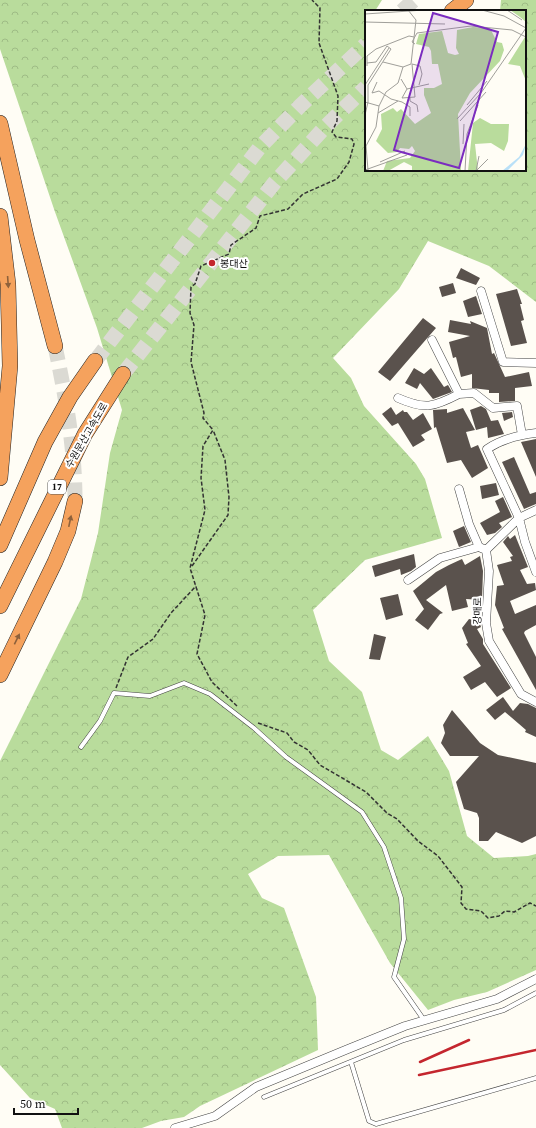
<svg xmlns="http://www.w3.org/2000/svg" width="536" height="1128" viewBox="0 0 536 1128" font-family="'Source Serif 4','Noto Sans KR',serif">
  <defs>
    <pattern id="forest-crowns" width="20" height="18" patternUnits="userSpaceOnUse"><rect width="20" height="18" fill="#b9dc9c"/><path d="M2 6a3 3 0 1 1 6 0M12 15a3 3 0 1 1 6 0" fill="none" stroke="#9ebc85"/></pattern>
  </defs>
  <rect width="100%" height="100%" fill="#fffdf5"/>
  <path fill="url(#forest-crowns)" d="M0,0h382l-7,11h-9v159h159v-159h-25l1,-11h35v302l-47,-36 -61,-25 -29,48 -66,69 18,20 13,28 52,58 9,15 17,59 -77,22 -52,50 16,51 33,31 19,58 17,10 30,-24 21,35 18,65 27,22 34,-2 8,-2v116l-49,22 -33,8 -26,10 -38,-47 -61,-108 -51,1 -30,18 14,24 22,10 32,89 2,53 -118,56 -16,11 -23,4 -19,7h-80l-7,-19 -25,-11 -30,-33v-304l81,-162 17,-66 12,-80 12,-43 -25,-82 -42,-116 -55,-163z"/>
  <path fill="#5a524d" d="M461,268l19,10 -4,7 -20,-7z
    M453,283l3,10 -14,4 -3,-10z
    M517,289l5,15h-2l4,16 -3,1 6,22 -16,3 -15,-52z
    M476,296l6,18 -14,3 -5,-16z
    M423,318l13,10 -46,53 -12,-9z
    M450,320l21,4 -1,-3 17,7 5,26 2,-1 11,24 24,-5 3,14 -17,2v13l-16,1v-9h-10v-3l-17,-2v-14l-11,3 -5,-20 -3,1 -4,-16 21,-6 -22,-4z
    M414,368l10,6 7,-6 13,19 4,-2 4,7 -19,7 -13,-16 -3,6 -12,-6z
    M481,406l5,3 5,12 7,-1 6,14 -16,4 -1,-11 -11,3 -6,-20z
    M391,407l5,8 7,-5 1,2h3l6,8 10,-7 9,16 -11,6 4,5 -12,7 -15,-24 -6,3 -10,-12z
    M463,408l12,22 -9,2 5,16 7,-3 10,23 -16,10 -11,-18 -14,3 -11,-36 -2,1 -1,-18 14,-1v4z
    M512,412l1,5 -9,4 -2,-8z
    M536,439v38l-15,-35z
    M514,457l16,37 6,-2v12l-12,5 -22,-47z
    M496,483l3,12 -17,4 -2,-13z
    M503,497l9,20 -13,6 3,4 -7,6 -8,2 -7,-12 20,-11 -5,-11z
    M464,526l7,16 -12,5 -6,-16z
    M515,535l13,32 -8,3 7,14 8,-1 1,7 -26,11 5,13 21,-9v20l-11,6 -1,2 12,24v33l-34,-61 2,-1 -9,-23 2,-19 7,-1 -7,-20 15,-4 -2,-4 3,-1 -10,-14 5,-6 2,3z
    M414,554l2,13 -5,4 -10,4 -1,-6 -25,8 -3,-11z
    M480,556l3,15 -1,29 -16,-1 2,8 -16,4 -6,-26 -20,15 17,13 -3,1 -12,16 -13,-10 9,-11 -11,-18 23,-19 13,-7 13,-6 3,6z
    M398,594l5,21 -17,5 -6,-22z
    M469,619l10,2 2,6 -4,2 6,10v5l28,44 -14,9 -12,-15 -14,8 -8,-13 18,-11 -15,-22 2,-1 -6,-15z
    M374,634l12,3 -6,23 -11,-1z
    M503,697l10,14 7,-8 8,1 8,4v29l-11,-5 1,-2 -21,-18 -10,8 -9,-10z
    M452,710l28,33 18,12 38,8v73l-14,7 -26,-11 -8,9h-9v-23l-2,-5 -13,-4 -8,-27 23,-26h-29l-9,-13 4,-10 -2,-8z"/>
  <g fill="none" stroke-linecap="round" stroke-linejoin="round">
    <path stroke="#dbdad3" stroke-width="15" stroke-dasharray="15 8" stroke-linecap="butt" d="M402,11l12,-11
      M55,346c11,52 20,102 20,155
      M95,361l165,-214 40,-41 66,-62
      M123,374l152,-192 50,-55 41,-40"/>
    <g stroke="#444" stroke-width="5">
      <path id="service" d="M81,747l19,-26 14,-28 36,3 34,-13 26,11 44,34 32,29 76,55 22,35 17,51 3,41 -10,38 30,43
        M351,1062l18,59 7,3 160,-46
        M264,1097l140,-57 100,-30 32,-17"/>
    </g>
    <g stroke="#444" stroke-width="9">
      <path id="minor" d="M481,291l22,71 33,1
        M432,340l27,54 15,-1 19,15 24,-2 5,29
        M398,398c27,12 36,9 61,-4
        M536,433c-18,2 -34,6 -49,16l32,69 6,24 11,30
        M459,489l10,35 10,23
        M486,550l3,21 -3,52 3,18 32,53 15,8
        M408,580l32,-22 39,-11 7,3 33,-32 17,-8
        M175,1128l40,-12 41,-29 92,-38 57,-23 92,-27 39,-20"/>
    </g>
    <g stroke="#222" stroke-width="16">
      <path id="motorway" d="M452,11l14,-11
        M0,123l27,117 28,106
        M0,216l8,68 2,82 -10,112
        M0,545l45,-103 25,-45 25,-36
        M0,606l85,-172 38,-60
        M0,675l55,-113 13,-31 7,-30"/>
    </g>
    <path stroke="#333" stroke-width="1.5" stroke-dasharray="4 2" stroke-linecap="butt" d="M192,566l36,-51 1,-18 -4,-37 -12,-30
      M116,688l12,-31 25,-18 18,-26 25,-27
      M237,706l-25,-24 -15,-28 8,-39 -15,-47 15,-58 -4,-32 2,-32 10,-16 -10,-12 1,-5 -13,-51 3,-37 -4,-12 1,-26 4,-3 6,-18 28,-12 2,-9 25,-17 4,-12 28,-7 15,-15 34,-15 12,-17 5,-18 -2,-5 -16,-2 -4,-5 5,-11 1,-25 -19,-53 1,-35 -8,-8
      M258,723l29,10 7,9 14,8 12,15 46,27 21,21 10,6 21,22 20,15 24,31 -1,16 5,6 15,2 7,7 11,-2 6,-5 9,1 16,-9 6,3"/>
    <use href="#service" stroke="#fff" stroke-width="4"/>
    <use href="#minor" stroke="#fff" stroke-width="8"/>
    <use href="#motorway" stroke="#f5a25d" stroke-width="15"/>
    <path stroke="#c4262e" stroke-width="2.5" d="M420,1062l49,-22
      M419,1075l117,-25"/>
  </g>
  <defs><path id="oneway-solid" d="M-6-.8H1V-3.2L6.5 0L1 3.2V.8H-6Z"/></defs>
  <g fill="#8e613b">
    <use href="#oneway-solid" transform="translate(8 282) rotate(86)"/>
    <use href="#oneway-solid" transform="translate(70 521) rotate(-78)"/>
    <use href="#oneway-solid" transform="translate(17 639) rotate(-64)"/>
  </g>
  <circle fill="#c4262e" stroke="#fff" stroke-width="1.5" cx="212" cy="263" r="4"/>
  <g text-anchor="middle" stroke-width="4" stroke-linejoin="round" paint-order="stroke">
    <rect fill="#fff" stroke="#585858" stroke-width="1" x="48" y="480" width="18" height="14" rx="3"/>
    <g font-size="9" font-weight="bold" fill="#111">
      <text x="57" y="490">17</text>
    </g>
    <g font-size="10" fill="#111" stroke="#fff" text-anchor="start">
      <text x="220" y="267">봉대산</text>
    </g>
    <g font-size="10" fill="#111" stroke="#fff">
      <text transform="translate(86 435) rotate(-60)" y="4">수원문산고속도로</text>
      <text transform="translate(477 611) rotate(-89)" y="4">강매로</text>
    </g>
  </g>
  <g transform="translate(365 10)">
    <rect width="161" height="161" fill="#fffdf5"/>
    <path d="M145,0h16v12l-6,-5zM108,17l17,1 7,14 5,1 2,7 -4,11 -30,32 -12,21 3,56 -49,1v-5l-8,-4 -16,9h-5l4,-10 23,-3 5,-7 -3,-5 -3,3 -9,-1 -3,4 -9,1 -12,-12 6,-12 -1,-15 12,-6 4,4 4,-3 14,15 16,-11 -7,-18v-7h10l8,-4 -4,-20h-6l-1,-13 -2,-4 -13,-3 3,-10 23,-3 6,22 7,2 4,-1 -3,-6 1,-18zM160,27l1,1v43l-6,-15 -12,-2zM115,108l11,6h18l-1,17 -4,10 -13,-8 -16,1 3,27h-10l5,-48z" fill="#b9dc9c"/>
    <path d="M161,134l-3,11 -16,16h-5l17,-14z" fill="#b9e0f7"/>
    <path fill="none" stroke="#b9e0f7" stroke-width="2" d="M0,91v-13"/>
    <path fill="none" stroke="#a09f9a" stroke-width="1" d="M117,0l22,6 22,12M142,0l15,10M0,4l59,-4M0,12l80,2M50,34l-3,-2 5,-9 54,-7 41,4 14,7M18,52l20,5M2,56v-10l9,-7 33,-13 5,1M36,69l6,10 -5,9M12,72l-5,11 7,-2 12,8 11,3 8,5v9M0,75l24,-37M42,79l22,-5M45,87v4l7,4 1,7M37,88l13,-1 -3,-33 8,2 2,8 -3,11M0,92l14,4M102,95l20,-24M13,103l20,-12M0,105l3,-13v-17l23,-36 -4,-3 -11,16 -9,1M92,109l24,-26 45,-65M95,111l26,-29M98,134l1,-20M15,152l25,-11M0,160l42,-15M3,160l-2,-24 10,-19 3,-21 7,-14 12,-9 5,-16 8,-3 5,-44 -8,-10M100,161l2,-37 11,-29M111,161l12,-12M111,161l3,-15"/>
    <path fill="#7b2cbf" fill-opacity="0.15" stroke="#7b2cbf" stroke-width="2" d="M68,3l65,19 -39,136 -65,-18z"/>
    <rect width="161" height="161" fill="none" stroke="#111" stroke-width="2"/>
  </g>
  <path d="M14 1108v6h64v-6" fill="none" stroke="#111111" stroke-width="2"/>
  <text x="20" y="1108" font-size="12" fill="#111111" stroke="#ffffff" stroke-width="3" paint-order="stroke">50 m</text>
</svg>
